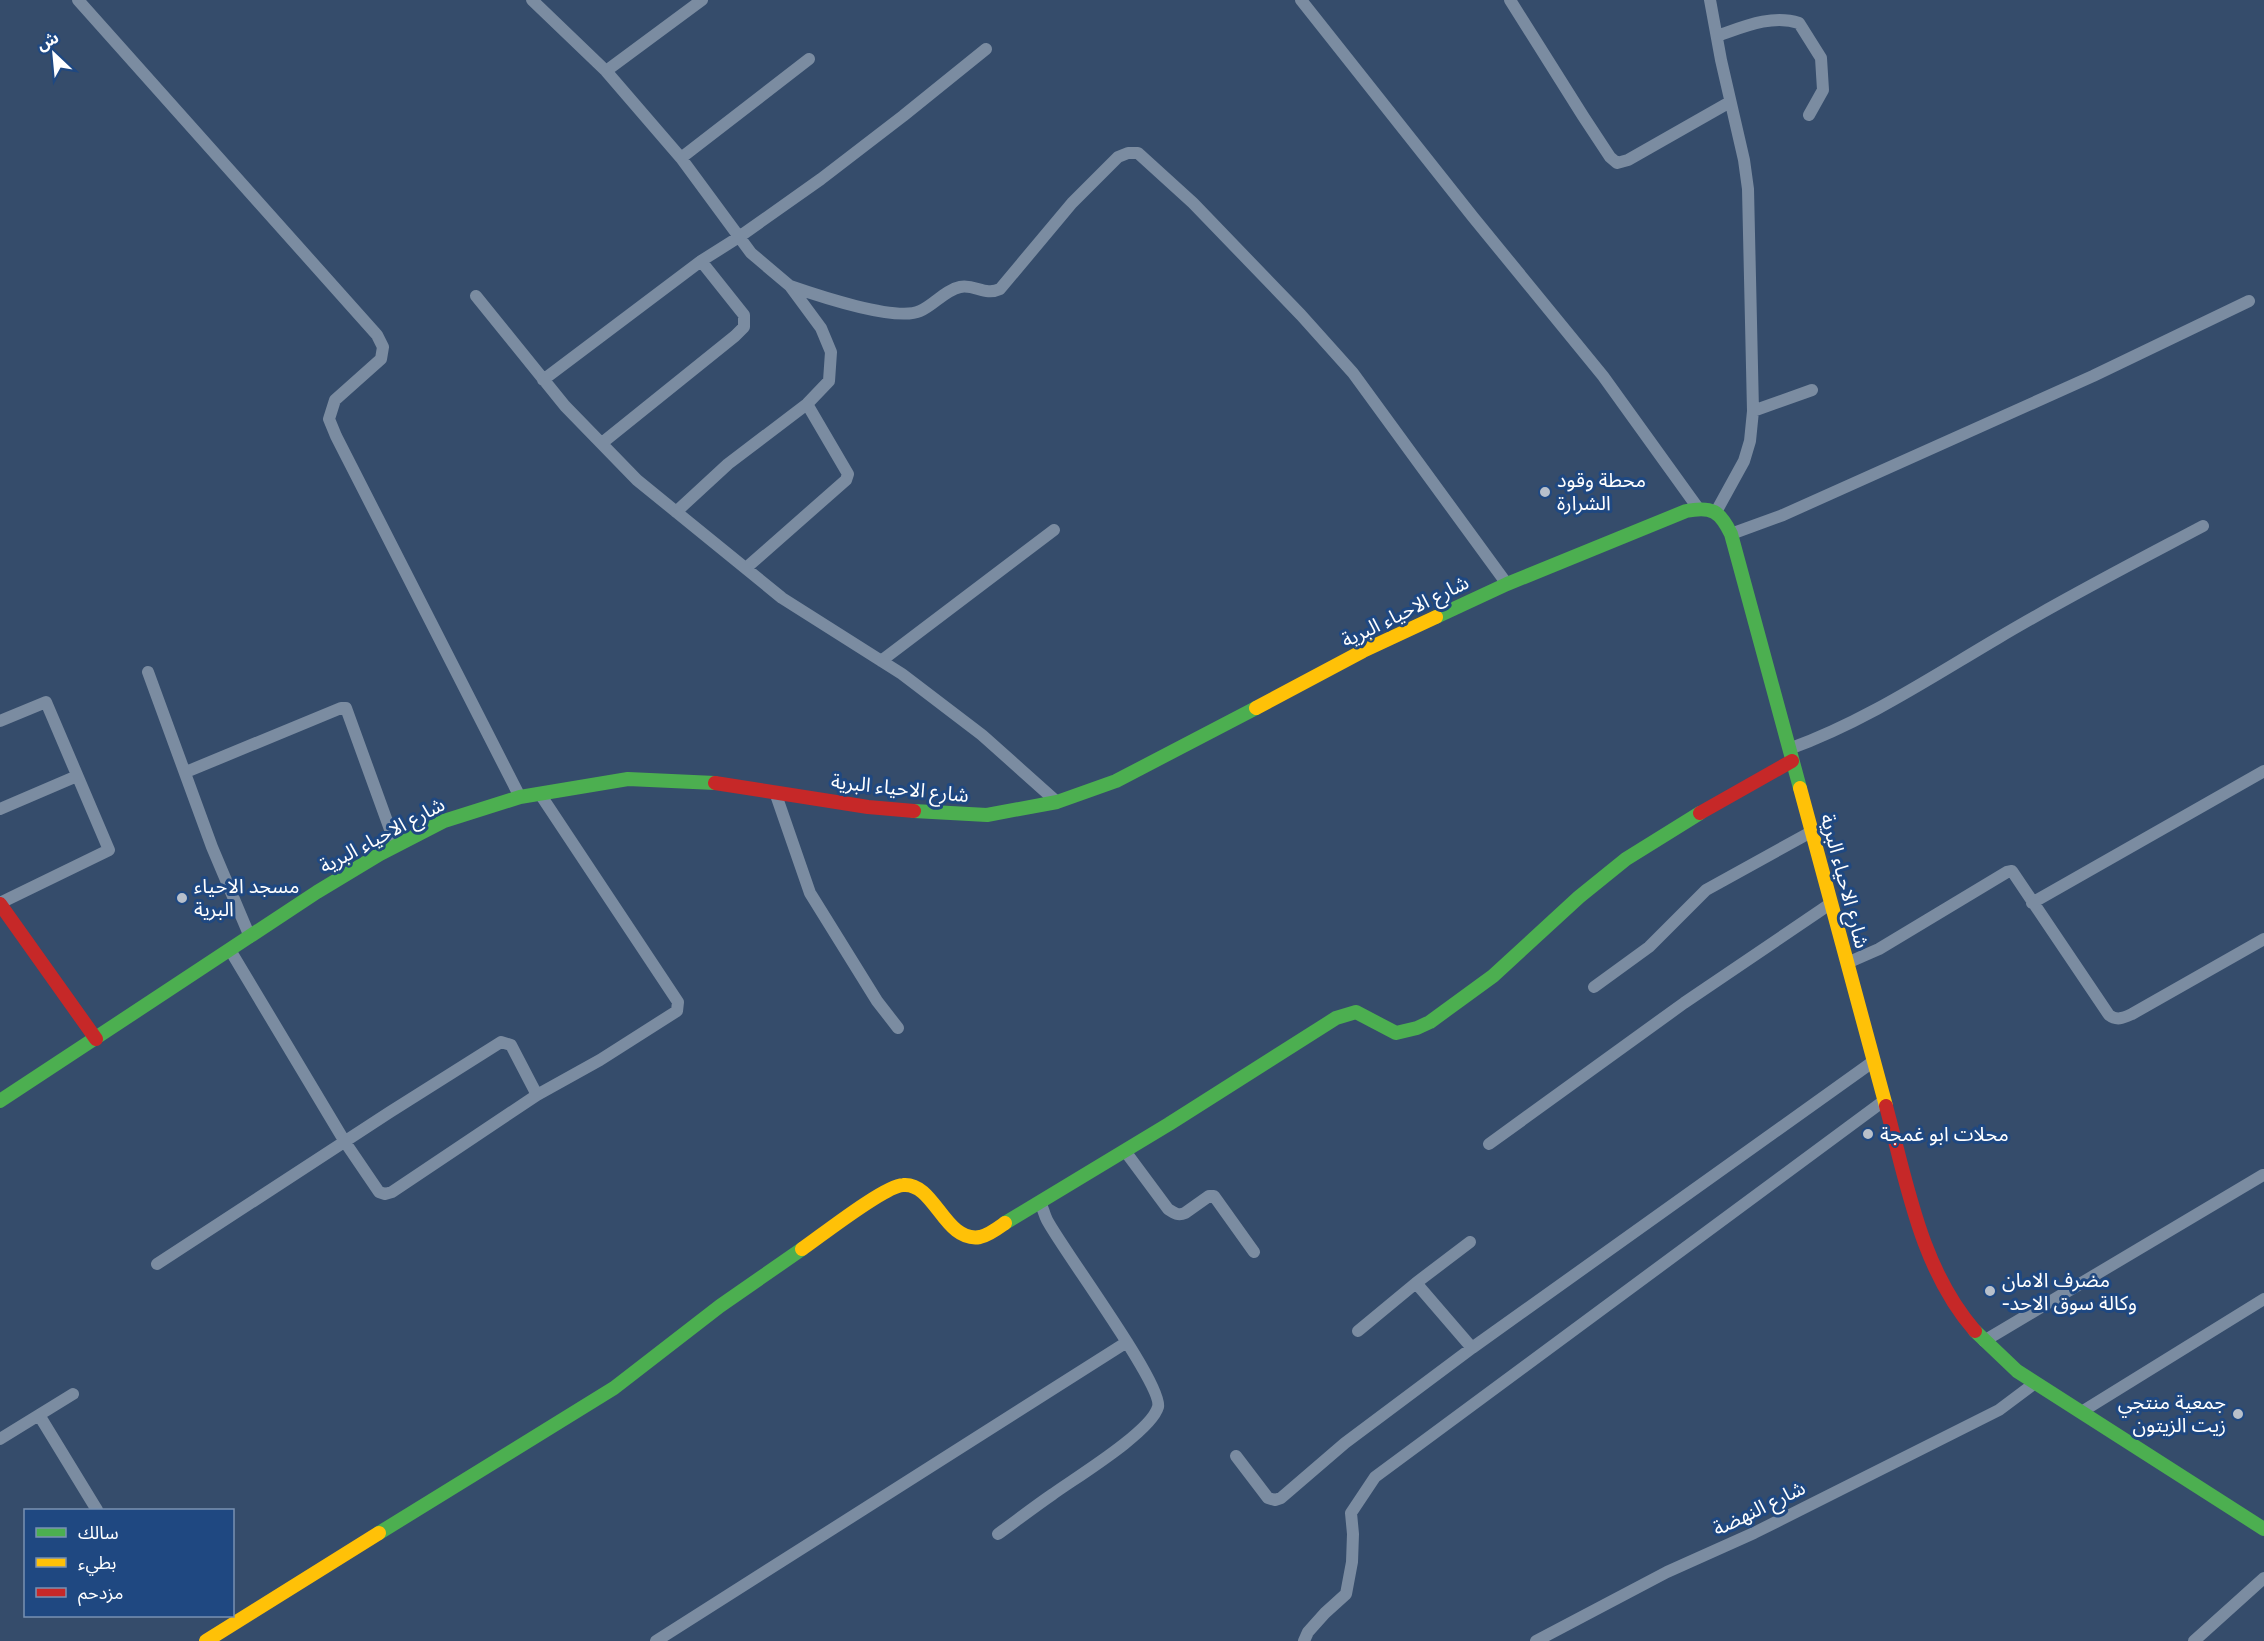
<svg xmlns="http://www.w3.org/2000/svg" width="2264" height="1641" viewBox="0 0 2264 1641" font-family="'Golos Text','Noto Sans Arabic',sans-serif">
  <rect width="100%" height="100%" fill="#354c6b"/>
  <g fill="none" stroke-linecap="round" stroke-linejoin="round">
    <path stroke="#7b8ca1" stroke-width="12" d="M78,0l299,335 6,12 -2,12 -46,41 -6,19 7,17 184,361
      M532,0l74,71 75,87 70,95 39,33 31,42 10,24 -2,29 -22,23 -79,60 -52,48
      M1301,0l172,217 130,159 95,132
      M1510,0l73,116 27,41 7,6 11,-3 102,-58
      M1710,0l11,60 23,100 4,29 5,222 -3,30 -6,20 -28,51
      M1717,36c26,-9 55,-22 82,-13l22,35 2,32 -14,25
      M606,71l96,-71
      M681,158l128,-99
      M790,286c26,9 106,36 130,25 14,-6 25,-21 40,-24 15,-3 25,9 40,2l72,-86 46,-46 10,-4h10l55,50 108,112 52,58 154,211
      M476,296l89,110 72,74 145,118 120,76 80,61 75,67
      M543,380l158,-119 38,-24 82,-58 82,-63 83,-67
      M1753,411l59,-21
      M602,443l133,-107 9,-9v-12l-43,-54
      M1731,534l52,-19 310,-139 156,-75
      M746,568l100,-88 2,-6 -41,-70
      M881,661l173,-131
      M148,672l64,175 38,90
      M0,721l46,-19 63,148 -109,53
      M1789,749c75,-27 141,-71 209,-111 67,-40 137,-76 205,-112
      M186,772l155,-64h5l50,138
      M775,792l35,101 67,108 21,27
      M0,809l77,-33
      M2032,903l232,-132
      M230,950l115,192 34,50 6,2 7,-2 145,-97 63,-35 77,-49 1,-9 -138,-208
      M1847,963l32,-14 128,-77 5,-1 97,144c8,6 14,3 23,-1l132,-75
      M1594,987l55,-40 57,-57 105,-58
      M1489,1144l195,-141 146,-99
      M1125,1151l43,58c6,4 10,7 17,4l24,-17h5l40,56
      M1470,1242l-54,41 56,65
      M157,1264l233,-152 111,-70 10,3 26,50
      M1358,1331l58,-48
      M1984,1341l279,-166
      M2083,1411l181,-112
      M39,1415l58,95
      M0,1439l73,-45
      M1236,1456l32,42 7,2 6,-2 64,-55 127,-95 402,-287
      M998,1534c18,-13 36,-27 55,-40 22,-16 98,-62 105,-87 6,-21 -96,-158 -111,-187 -3,-6 -4,-12 -7,-18
      M656,1641l471,-299
      M1304,1641l4,-9 17,-19 21,-19 6,-32 1,-28 -2,-21 24,-36 510,-377
      M1536,1641l131,-69 87,-39 245,-123 36,-27
      M2194,1641l70,-63"/>
    <path stroke="#4caf50" stroke-width="14" d="M1436,617l71,-33 179,-73c26,-5 34,0 45,23l69,254
      M914,811l73,4 70,-13 59,-21 140,-73
      M0,1101l317,-209 63,-38 64,-33 76,-24 108,-18 87,4
      M1005,1223l164,-99 167,-106 20,-6 40,21 21,-5 13,-6 63,-46 86,-79 47,-38 74,-46
      M1975,1331l42,40 247,158
      M379,1533l235,-145 106,-82 82,-57"/>
    <path stroke="#ffc107" stroke-width="14" d="M1256,708l107,-57 73,-34
      M1800,788l86,318
      M802,1249c19,-13 82,-63 101,-64 32,-3 41,58 77,52 9,-2 18,-9 25,-14
      M206,1641l173,-108"/>
    <path stroke="#c62828" stroke-width="14" d="M715,783l153,24 46,4
      M1700,813l92,-52
      M0,904l96,135
      M1886,1106c21,78 35,163 89,225"/>
  </g>
  <g fill="#b8c0cb" stroke="#1f4881" stroke-width="2">
    <circle cx="1545" cy="492" r="6"/>
    <circle cx="182" cy="898" r="6"/>
    <circle cx="1868" cy="1134" r="6"/>
    <circle cx="1990" cy="1291" r="6"/>
    <circle cx="2238" cy="1414" r="6"/>
  </g>
  <g text-anchor="middle" stroke-width="6" stroke-linejoin="round" paint-order="stroke">
    <g font-size="20" fill="#fff" stroke="#1f4881" text-anchor="start">
      <text x="1557" y="487">محطة وقود<tspan x="1557" dy="23">الشرارة</tspan></text>
      <text x="194" y="893">مسجد الاحياء<tspan x="194" dy="23">البرية</tspan></text>
      <text x="1880" y="1141">محلات ابو غمجة</text>
      <text x="2002" y="1287">مضرف الامان<tspan x="2002" dy="23">-وكالة سوق الاحد</tspan></text>
      <text x="2226" y="1409" text-anchor="end">جمعية منتجي<tspan x="2226" dy="23">زيت الزيتون</tspan></text>
    </g>
    <g font-size="20" fill="#fff" stroke="#1f4881">
      <text transform="translate(1405 611) rotate(-26)" y="7">شارع الاحياء البرية</text>
      <text transform="translate(900 788) rotate(6)" y="7">شارع الاحياء البرية</text>
      <text transform="translate(382 835) rotate(-28)" y="7">شارع الاحياء البرية</text>
      <text transform="translate(1845 881) rotate(75)" y="7">شارع الاحياء البرية</text>
      <text transform="translate(1759 1508) rotate(-26)" y="7">شارع النهضة</text>
    </g>
  </g>
  <rect x="24" y="1509" width="210" height="108" fill="#1f4881" stroke="#7991b3" stroke-width="1.5"/>
  <rect x="36" y="1528" width="30" height="9" fill="#4caf50" stroke="#7991b3" stroke-width="1.5"/>
  <text x="78" y="1539" font-size="18" fill="#ffffff">سالك</text>
  <rect x="36" y="1558" width="30" height="9" fill="#ffc107" stroke="#7991b3" stroke-width="1.5"/>
  <text x="78" y="1569" font-size="18" fill="#ffffff">بطيء</text>
  <rect x="36" y="1588" width="30" height="9" fill="#c62828" stroke="#7991b3" stroke-width="1.5"/>
  <text x="78" y="1599" font-size="18" fill="#ffffff">مزدحم</text>
  <g transform="translate(54 54) rotate(334)" stroke="#1f4881" stroke-width="4.5" paint-order="stroke">
  <path d="M0-4.5L10 22L0 15L-10 22Z" fill="#ffffff"/>
  <text y="-9" font-size="16" font-weight="bold" text-anchor="middle" fill="#ffffff">ش</text>
  </g>
</svg>
